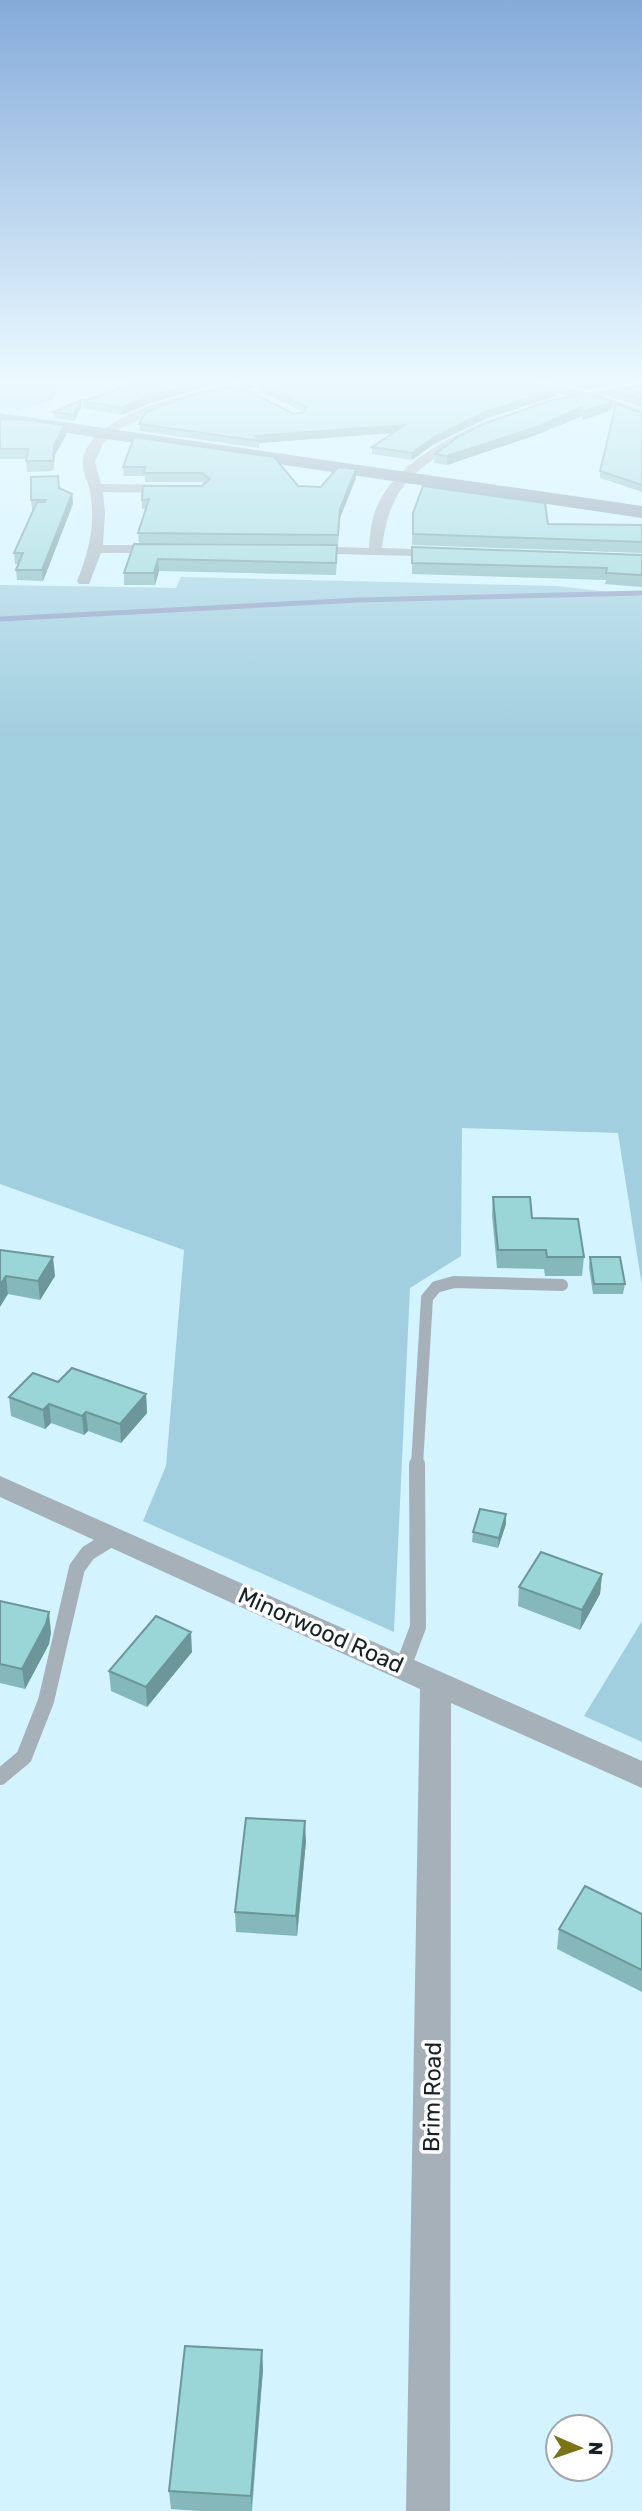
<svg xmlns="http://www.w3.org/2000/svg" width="642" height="2511" viewBox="0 0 642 2511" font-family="Rubik,sans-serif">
  <rect width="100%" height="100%" fill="#d2f3ff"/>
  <path fill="#a2cfe0" d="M0,382h61l-10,19 -31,9 -20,-3z
    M181,577l376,9 85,10v690l-24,-153 -156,-5 -1,128 -51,32 -16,344 -251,-111 23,-55 18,-216 -184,-66v-599l176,3z
    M642,1621v121l-58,-26z"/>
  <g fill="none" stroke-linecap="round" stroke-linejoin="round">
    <path stroke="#909ec6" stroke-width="5" d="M0,619l359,-19 283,-7"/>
    <path stroke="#a6b0b9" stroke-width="12" d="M417,1465l10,-167 9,-11 18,-5 108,3"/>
    <path stroke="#a6b0b9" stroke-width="16" d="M403,1667l15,-40 -1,-163
      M0,1777l24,-20 22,-56 31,-133 11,-15 26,-16"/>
    <path fill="#a6b0b9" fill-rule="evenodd" d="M250,382h31l-109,23 -53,24 -16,15 -8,18 6,22 75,1 6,4 -6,4 -73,-1 2,21 -2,32h62l7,4 -7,4h-64l-12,31h-10l-2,-3c12,-29 19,-58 13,-89 -1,-9 -7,-17 -7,-26 -3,-55 128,-78 167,-84z
      M508,382h22l60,11 52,-9v6l-38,7 38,13v7l-53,-17 -33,4v-4l16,-4z
      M481,423l10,2c-9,8 -22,12 -33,19 -49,29 -69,47 -76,104l63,2 5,1v6l-152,-4 -2,-3 7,-4 66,2c1,-13 2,-27 7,-39 16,-42 66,-68 105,-86z
      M0,1476l642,285v27l-191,-85 -1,808h-44l14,-822 -420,-192z"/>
    <path fill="#8493a0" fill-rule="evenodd" d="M0,413l642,93v12l-642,-95z"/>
  </g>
  <path fill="#84b8ba" d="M139,382h98l-30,5 -57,16 -28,12 -39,-7v-7z
    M543,382h97l-54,7z
    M258,384l298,6v6l-69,22 -53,26 -22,16 -40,-6v-7l21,-14 -134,10v5l-119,-17 -1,-7 164,-12 -45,-22z
    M642,386v21l-31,-10 1,-7z
    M81,400l1,6 -8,15 -20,-3v-6z
    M548,401l64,9 -29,10 -1,-4 -46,19 -89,30 -13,-2 1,-9z
    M642,413v79l-42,-14v-7z
    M0,419l66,16 -11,20 -2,16 -26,1 -1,-13h-26z
    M134,437l164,49 23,1 35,-18v9l-16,40 -2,26 -199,-1 -1,-10 8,-24h-4v-9l60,-14 2,-2 -2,-2h-57v-6h-21l-1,-9z
    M59,489l13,5 1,10 -30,77 -26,-1 -1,-10 2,-6h-3l-1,-11 20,-43h-2l-1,-10z
    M413,513l135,11 94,1v28l-230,-8z
    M134,544l203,13 -1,18 -177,-4 -4,14h-31v-12z
    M412,547l230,8v32l-37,-3 1,-4 -194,-6z
    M493,1197l39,21 52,39 -2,19h-37l-1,-7 -47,-1 -5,-53z
    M0,1250l55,26 -15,24 -32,-6z
    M590,1257l35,27 -2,10h-30l-4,-27z
    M58,1382l88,12 1,19 -26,30 -33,-12 -4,4 -33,-12 -6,6 -34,-13 -2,-19z
    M506,1524l-8,24 -26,-6 1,-10z
    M602,1574l-2,20 -20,36 -62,-24 1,-19z
    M0,1601l51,31 -2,12 -24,45 -25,-6z
    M192,1652l-45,55 -36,-16 -2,-20z
    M306,1841l-9,95 -61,-4 -1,-20z
    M642,1914v78l-85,-43 2,-20z
    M263,2369l-11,142h-52l-29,-2 -2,-18z"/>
  <path fill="#6c9697" d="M203,382h34l-30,5 -57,16 -28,12v-7l28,-12z
    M594,382h46l-54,7 1,-6z
    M556,390v6l-69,22 -53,26 -22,16v-7l22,-16 53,-26z
    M81,400l1,6 -8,15 -1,-6z
    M613,402l-1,8 -29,10v-9z
    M582,407v9l-46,19 -89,30v-9z
    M65,425l1,10 -11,20 -2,16v-10l1,-16z
    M405,425v7l-146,11v-2l-4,-5z
    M356,469v9l-16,40 -2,26 2,-35z
    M72,494l1,10 -30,77 -1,-11z
    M158,559l1,12 -4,14 -1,-12z
    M53,1257l2,19 -15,24 -2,-19z
    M6,1276l2,18 -8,13v-22z
    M146,1394l1,19 -26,30 -1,-19z
    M49,1404l2,19 -6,6 -2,-19z
    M86,1412l2,19 -4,4 -2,-19z
    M506,1514v10l-8,24 1,-10z
    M602,1574l-2,20 -20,36 2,-20z
    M49,1612l2,20 -2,12 -24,45 -3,-20z
    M191,1632l1,20 -45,55 -1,-20z
    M305,1821l1,20 -9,95 -1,-20z
    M262,2350l1,19 -12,142v-15z"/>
  <path fill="#9ad6d8" stroke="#6c9697" stroke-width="2" d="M139,382h64l-53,14 -28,12 -39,-7z
    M270,382h247l39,8 -69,21 -53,26 -22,16 -40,-6 33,-22 -150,11 4,5 -120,-17 7,-12 42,-16 36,-9 26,5 44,22 11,-2 1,-5 -48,-23z
    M642,386v14l-30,-10z
    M586,393l27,9 -30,9 -1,-4 -45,20 -90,29 -12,-2 23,-17 28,-14 62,-22z
    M81,400l-8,15 -19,-3z
    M616,404l26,9v72l-42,-14z
    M0,419l27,1 38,5 -11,20 -1,16h-27l2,-12h-28z
    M134,437l140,20 24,29 23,1 17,-20 18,2 -16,40 -2,26 -200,-2 11,-34 -7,1 1,-14h59l8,-7 -8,-6h-58l1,-6h-22z
    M58,476l1,12 13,6 -30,76h-26l7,-17h-9l23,-51h8l1,-2h-15v-23z
    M423,486l122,17 3,21 94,1v17l-229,-8v-21z
    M134,544l203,1 -1,18 -178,-4 -4,14h-30z
    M412,547l230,8v20l-36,-2 1,-5 -195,-5z
    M493,1197h37l2,21 46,1 6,38h-37l-1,-7h-48z
    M0,1250l53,7 -15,24 -32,-5 -6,9z
    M590,1257h30l5,27h-31z
    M72,1368l74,26 -26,30 -34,-12 -4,4 -33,-12 -6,6 -34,-13 24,-24 25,9z
    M480,1509l26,5 -7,24 -26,-6z
    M541,1552l61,22 -20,36 -63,-23z
    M0,1601l49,11 -3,12 -24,45 -22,-5z
    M156,1616l35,16 -45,55 -37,-16z
    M246,1818l59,3 -9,95 -61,-4z
    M585,1886l57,28v56l-83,-41z
    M185,2346l77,4 -11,146 -82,-5z"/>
  <linearGradient id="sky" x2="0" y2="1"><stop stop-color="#85abda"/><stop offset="0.52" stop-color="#ebfaff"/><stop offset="1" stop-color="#ebfaff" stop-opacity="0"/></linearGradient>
  <rect width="642" height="733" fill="url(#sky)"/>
  <g text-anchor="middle" stroke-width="7" stroke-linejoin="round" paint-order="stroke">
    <g font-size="23" fill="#152125" stroke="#fff">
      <text transform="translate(321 1630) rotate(24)" y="8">Minorwood Road</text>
      <text transform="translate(432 2097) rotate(-89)" y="8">Brim Road</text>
    </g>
  </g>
  <g transform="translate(579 2448) rotate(92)"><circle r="33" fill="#ffffff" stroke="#a1a6a8" stroke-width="2"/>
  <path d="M0-5L12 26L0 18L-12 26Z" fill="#7b7316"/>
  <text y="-10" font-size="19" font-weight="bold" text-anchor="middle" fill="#152125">N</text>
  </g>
</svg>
